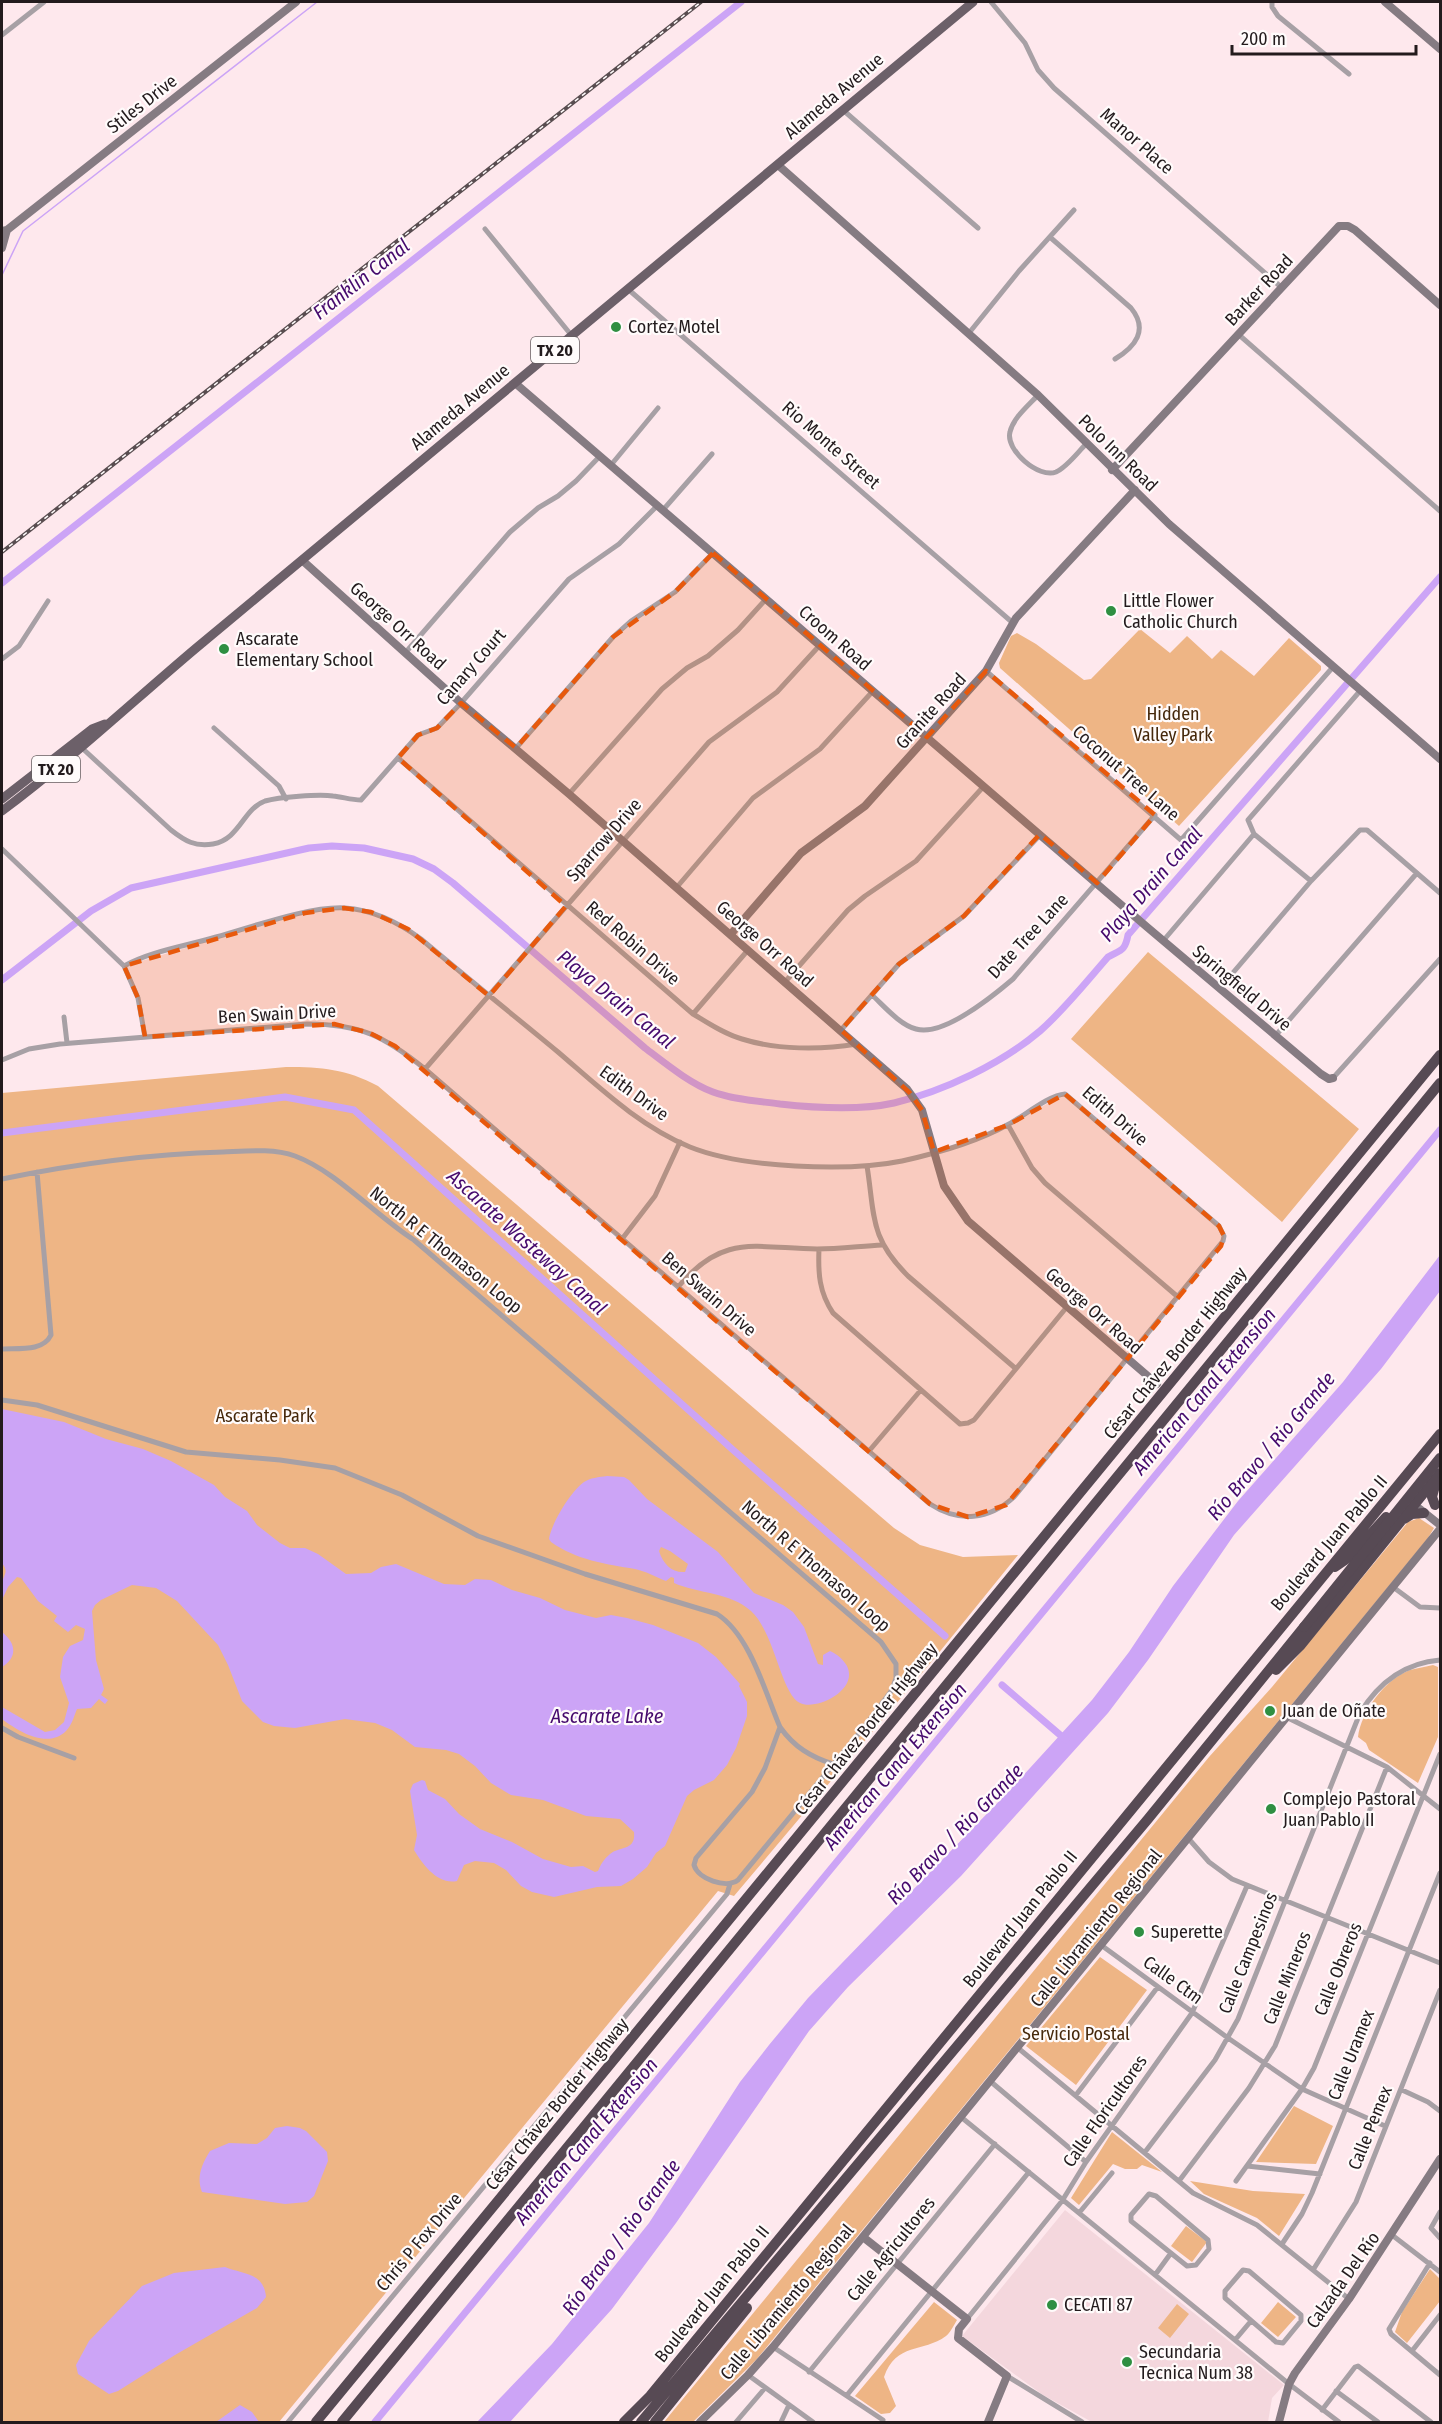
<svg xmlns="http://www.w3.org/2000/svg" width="1442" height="2424" viewBox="0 0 1442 2424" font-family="'Fira Sans Condensed',sans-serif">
  <rect width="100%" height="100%" fill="#fee8ed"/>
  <path fill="#f4d7dd" d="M1065,2210l219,175 -12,13 -4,24h-176l-49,-27 -81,-59z"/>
  <path fill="#eeb585" d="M1140,629l30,24 17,-17 25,23 9,-9 33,26 35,-38 32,28v4l-142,156 -179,-158 -1,-5 12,-27 6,-3 19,11 48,36 7,-1z
    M1148,952l211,177 -77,93 -211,-183z
    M286,1067c36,0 60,2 92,19l516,442 26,17 43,12 55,-2 -85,105 -199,236 -16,-5 -439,531h-277v-1329z
    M1419,1518l15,10 -6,10 -672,822 -63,62h-29l545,-665 63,-70 136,-165z
    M1433,1665l5,2v70l-20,46 -49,-33 -3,-7 -8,-6c3,-25 27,-58 52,-67 7,-2 16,-3 23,-5z
    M1100,1957l47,33 -71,95 -50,-39z
    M1294,2106l39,20 -17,38 -60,-2z
    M1112,2132l50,40 -20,-7 -5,4h-12l-12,-5 -34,41 -8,-7z
    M1190,2181l63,10 52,3 -26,42 -22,-18 -53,-24z
    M1186,2226l21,16 -15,20 -21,-16z
    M1430,2269l10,10v22l-33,42 -12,-11 7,-20z
    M934,2302l23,18c-3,5 -7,13 -11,16 -23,17 -50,6 -62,41l12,29 -6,7 -9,1 -26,-18z
    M1278,2302l18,15 -18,20 -17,-14z
    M1177,2304l12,10 -19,24 -12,-10z"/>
  <path fill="#cca4f6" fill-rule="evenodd" d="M1440,1255v36l-59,78 -147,166 -86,125 -40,53 -147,163 -113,111 -39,44 -133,192 -64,86 -102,113h-33l75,-78 97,-121 91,-141 29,-37 39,-47 201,-207 83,-91 37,-48 44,-66 65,-85 105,-119z
    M2,1409l62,13 42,17 37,10 28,12 43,24 11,12 22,14 10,14 23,18 10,5h15l13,6 28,20 25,-1 10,-6 15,-3 48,20 21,1 10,-6 16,1 21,10 28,8 25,12 31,8 15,-3 16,3 26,7 45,18 18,14 24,27 -1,2 8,16v14l-11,32 -9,17 -13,15 -20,10 -7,6 -22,50 -9,7 -9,14 -14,12 -12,7 -24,1 -43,10 -22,-5 -11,-6 -15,-16 -12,-7 -19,-2 -11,4 -7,16c-19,4 -34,-16 -43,-31l3,-15 -7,-44 3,-7 9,-4 3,1 3,9 17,9 14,15 21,15 32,13 31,17 28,8 12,-1 12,6 3,-1c3,-7 6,-12 12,-17 10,-8 26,-3 24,-22l-14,-13 -34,-3 -43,-16 -32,-5 -20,-12 -16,-17 -16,-12 -13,-4 -31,-3 -23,-17 -17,-7 -30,-4 -50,9 -21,-2 -11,-4 -21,-21 -14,-36 -10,-20 -41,-44 -21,-13 -24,-3 -31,15 -6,5 -3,6 4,49 8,29 -3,6 7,5 -3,4 -6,-5 -8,9 -14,1c-3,7 -5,16 -11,22 -18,18 -47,1 -64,-12v-12l43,25 10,-2 9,-8 5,-19 -9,-26 3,-20 7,-11 13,-6 2,-11 -9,-4 -8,7 -14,-11 3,-5 -19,-15 -17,-23 -4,-1 -9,10 -6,13c0,-5 -2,-12 0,-17 2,-9 7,-11 0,-20z
    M607,1476l17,1 5,3 18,19 71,53 36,41 29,12 10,7 11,15 14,37 5,1v-10l7,-4c7,3 13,8 17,15 12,25 -32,45 -47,37 -19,-9 -25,-70 -49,-92 -21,-19 -52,-17 -77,-28v-5l-3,-1 -5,4c-10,-4 -21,-10 -31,-12 -29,-5 -59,-9 -84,-27l-2,-3c2,-15 22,-48 35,-57 6,-4 15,-5 23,-6zM661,1547l9,4 18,13 -3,8c-13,1 -22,-8 -26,-21z
    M2,1632c14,11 16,25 0,35z
    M287,2126l13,2 6,3 21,21 1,9 -14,35 -7,6 -22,2 -83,-12c-6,-15 0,-28 8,-41l19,-8 28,1 10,-6 8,-10z
    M225,2267c16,7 39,5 41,30l-9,11 -82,47 -57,36 -9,3 -31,-20 -2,-9 13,-24 53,-55 32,-13z
    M240,2405l12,7 7,10h-43z"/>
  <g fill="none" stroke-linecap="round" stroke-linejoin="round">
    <path stroke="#cca4f6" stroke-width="1.5" d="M2,275l21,-44 294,-229"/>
    <path stroke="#cca4f6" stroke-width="7" d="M2,583l739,-581
      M2,980l89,-69 40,-23 178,-40 23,-2 32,2 49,11 21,10 19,14 192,165c20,15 44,35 68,44 22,8 45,9 67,12 36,4 78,7 114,-1 50,-12 107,-39 146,-72 25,-22 46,-49 68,-74 12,-7 17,-5 20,-22l312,-358
      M2,1133l283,-36 69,13 378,339 213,187
      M1002,1685l64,55
      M375,2422l1065,-1292"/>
    <path stroke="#a7a0a5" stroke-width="5" d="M991,2l34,41 13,27 16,18 227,199
      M1272,2v5l6,9 71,58
      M2,35l42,-33
      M843,110l135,118
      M485,229l87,107
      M1051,238l80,70c18,22 4,39 -16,51
      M629,290l384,333
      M969,333l50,-62 55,-61
      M1238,334l202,177
      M1038,395c-10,11 -25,23 -28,37 -5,18 29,47 46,40 11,-5 22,-20 30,-28
      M611,465l47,-57
      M663,510l49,-56
      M406,652l104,-120 28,-24 20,-12 18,-15 24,-25
      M2,659l17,-13 29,-45
      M986,671l195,169 152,-173
      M214,728l65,58 7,13
      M82,748l89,82c14,11 24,17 42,14 27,-5 30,-35 52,-43 14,-4 54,-7 68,-5 10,1 18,4 28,4l57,-65 19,-7 24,-25 108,-124 50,-35 39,-39
      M516,748l97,-111 18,-16 44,-29 38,-39
      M398,758l295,256c15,9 31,20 49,25 35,11 79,11 115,5
      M569,794l93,-105 25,-21 21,-12 30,-26 28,-31
      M2,849l122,117 14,32 7,39
      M1311,881l-57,-47 -6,-14 112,-129
      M677,887l76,-89 67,-49 53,-58
      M1163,941l91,-107
      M785,982l63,-72 17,-14 51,-35 68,-75
      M1220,988l91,-107 49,-51h7l73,63
      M872,995c12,11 28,30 44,34 27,8 77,-33 97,-50l142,-164
      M693,1014l55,-64
      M64,1017l3,26
      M841,1030l58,-66 65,-48 76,-81
      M1276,1035l141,-162
      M2,1060l27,-11 31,-5 247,-20c54,0 77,12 118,45l505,435c29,19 59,16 84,-7l209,-256 1,-5 -5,-10 -154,-132c-16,1 -41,22 -56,30 -32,18 -71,29 -107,37 -54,11 -160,7 -212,-14 -51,-21 -91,-60 -132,-95 -46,-38 -92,-75 -137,-113 -23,-17 -47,-29 -76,-31 -37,-2 -92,19 -129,29 -30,9 -65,14 -92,29
      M425,1069l284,-327 68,-50 43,-47
      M1333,1078l107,-119
      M1008,1125l24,43 13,15 133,114
      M867,1166c8,50 2,71 41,110l107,92
      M2,1179c73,-15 145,-25 221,-27 23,-1 50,-4 72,4 41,15 81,60 119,84l467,402 15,22v14l-4,12 -27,36 -127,154c-12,9 -40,-1 -44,-15l2,-7 56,-66 13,-24 15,-41
      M622,1239l33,-43 25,-54
      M819,1249c-1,24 0,43 14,64l127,111 8,-1 6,-3 92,-112
      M678,1287c45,-54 77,-39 139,-38 22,0 44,-3 65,-4
      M2,1349c16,-1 41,3 49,-14l-14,-163
      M2,1400l35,5 149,47 94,8 55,8 67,27 76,41 107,38 132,40c33,21 48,78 63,113 14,20 31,30 53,37
      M869,1451l51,-60
      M1393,1587l27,20 20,1
      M1288,1718l99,49 53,42
      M2,1728l16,9 56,21
      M1188,1838l21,24 23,17 208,84
      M1101,1945l127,93 74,51 83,37
      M1018,2048l175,145 64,32 92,74
      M990,2081l96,81
      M1402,2090l26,12 12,9
      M1076,2095l81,-107
      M961,2117l328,267 50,38
      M1145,2152l70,-92 23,-41 122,-306c19,-31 44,-50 80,-53
      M1247,2166l73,8
      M1179,2181l70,-93 26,-42 112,-279
      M1236,2181l66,-92 12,-21 126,-314
      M1149,2194l7,2 52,44 1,9 -13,16 -9,1 -56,-45v-6z
      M1440,2212l-9,16 9,10
      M1079,2213l33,-40
      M1392,2235l48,37
      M1282,2244l20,-30 10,-21 128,-320
      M1430,2263l-41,66 2,5 49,41
      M1243,2270l6,1 52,44v6l-18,22 -7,-1 -51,-44v-7z
      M1313,2270l43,-68 84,-212
      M1155,2275l16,-22
      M967,2319l95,-118 24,-39 106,-149 55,-127
      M1235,2340l16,-19
      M773,2347l110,73
      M1412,2351l28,-36
      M809,2372l186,-228
      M748,2375l65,47
      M1007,2376l75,46
      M1336,2391l42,31
      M847,2395l182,-223
      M1322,2410l33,-43 3,-1 73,56
      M288,2422l439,-528 3,-10
      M736,2422l29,-34
      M781,2422l8,-17"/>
    <path stroke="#857b82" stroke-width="8" d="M1385,2l55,47
      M778,165l260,230 131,129 271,235
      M2,231l5,-1 289,-228
      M2,248l5,-18
      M515,383l632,544 174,147 8,5 4,-1
      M1112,470l227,-244h9l7,4 85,75
      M303,561l158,142 108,91 338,295 15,21 22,76 24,35 189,163
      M731,934l70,-81 64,-47 121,-135 30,-53 119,-128
      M1420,1509l20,16
      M863,2237l104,82 -8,10 -1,9 49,38 -19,46
      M700,2422l48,-47 25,-28 667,-818
      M1279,2422l10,-38 6,-11 54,-74 91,-140"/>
    <path stroke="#6c6069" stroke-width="9" d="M2,799l90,-70 13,-5
      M2,811c67,-50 128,-107 193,-162l778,-647"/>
    <path stroke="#574a54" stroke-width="10" d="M1435,1505l-3,-8 4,-15
      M1404,1519l8,-5 12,-1
      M1335,1567l16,-11 35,-39
      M1276,1670l24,-24 140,-173
      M316,2422l1124,-1367
      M342,2422l1098,-1339
      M624,2422l26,-26 790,-962
      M641,2422l507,-603 156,-192
      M655,2422l92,-114"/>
    <g stroke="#594d50" stroke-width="4">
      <path id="rail" d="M2,552l699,-550"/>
    </g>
    <use href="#rail" stroke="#fffbfb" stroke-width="1.5" stroke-dasharray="4.5" stroke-linecap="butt"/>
    <path stroke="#574a54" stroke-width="10" d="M1304,1627l136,-169"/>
  </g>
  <path fill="#e8590c" fill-opacity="0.2" stroke="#e8590c" stroke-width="4.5" stroke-dasharray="12 8" stroke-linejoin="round" d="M713,553l214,184 59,-66 169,144 -58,68 -57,-49 -76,82 -65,48 -58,66 69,63 12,17 12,42 74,-27 57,-31 154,132 5,10 -3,10 -215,259 -38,12 -38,-13 -535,-458 -25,-13 -36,-9 -189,13 -7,-39 -14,-32 181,-53 39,-5 27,4 37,17 81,67 77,-90 -168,-148 20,-23 19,-7 24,-25 55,45 97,-111 62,-45z"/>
  <g fill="#2f8f42" stroke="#fffbfb" stroke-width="2">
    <circle cx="616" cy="327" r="6"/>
    <circle cx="1111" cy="611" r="6"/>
    <circle cx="224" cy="649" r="6"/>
    <circle cx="1270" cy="1711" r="6"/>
    <circle cx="1271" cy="1809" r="6"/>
    <circle cx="1139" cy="1932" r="6"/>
    <circle cx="1052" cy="2305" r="6"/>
    <circle cx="1127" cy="2362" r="6"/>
  </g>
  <g text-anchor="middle" stroke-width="4.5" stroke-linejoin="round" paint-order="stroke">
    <g fill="#fffbfb" stroke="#655e60" stroke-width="1.5">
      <rect x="531" y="337" width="48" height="26" rx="4.5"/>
      <rect x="32" y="756" width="48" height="26" rx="4.5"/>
    </g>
    <g font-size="16" font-weight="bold" fill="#231b1d">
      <text x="555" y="356">TX 20</text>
      <text x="56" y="775">TX 20</text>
    </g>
    <g font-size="18" fill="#231b1d" stroke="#fffbfb">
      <text transform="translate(834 96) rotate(-40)" y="6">Alameda Avenue</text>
      <text transform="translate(142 104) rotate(-38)" y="6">Stiles Drive</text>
      <text transform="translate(1137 141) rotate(41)" y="6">Manor Place</text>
      <text transform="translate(1259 290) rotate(-47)" y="6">Barker Road</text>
      <text transform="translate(460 407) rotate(-40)" y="6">Alameda Avenue</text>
      <text transform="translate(831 445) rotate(41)" y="6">Rio Monte Street</text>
      <text transform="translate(1118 453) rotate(44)" y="6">Polo Inn Road</text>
      <text transform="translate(398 626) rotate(42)" y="6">George Orr Road</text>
      <text transform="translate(835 638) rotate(41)" y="6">Croom Road</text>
      <text transform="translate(471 667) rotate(-49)" y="6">Canary Court</text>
      <text transform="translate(931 711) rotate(-48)" y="6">Granite Road</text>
      <text transform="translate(1126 773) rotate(41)" y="6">Coconut Tree Lane</text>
      <text transform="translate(604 840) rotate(-49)" y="6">Sparrow Drive</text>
      <text transform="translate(1028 936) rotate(-47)" y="6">Date Tree Lane</text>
      <text transform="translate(633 943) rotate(41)" y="6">Red Robin Drive</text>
      <text transform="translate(765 944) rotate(41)" y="6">George Orr Road</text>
      <text transform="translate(1242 988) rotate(40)" y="6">Springfield Drive</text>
      <text transform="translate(277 1014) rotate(-3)" y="6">Ben Swain Drive</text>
      <text transform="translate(634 1093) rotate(36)" y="6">Edith Drive</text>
      <text transform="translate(1115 1116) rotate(41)" y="6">Edith Drive</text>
      <text transform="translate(446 1250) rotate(39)" y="6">North R E Thomason Loop</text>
      <text transform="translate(709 1294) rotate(41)" y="6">Ben Swain Drive</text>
      <text transform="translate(1094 1311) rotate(41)" y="6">George Orr Road</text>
      <text transform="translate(1175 1353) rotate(-51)" y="6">César Chávez Border Highway</text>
      <text transform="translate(1329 1543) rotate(-50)" y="6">Boulevard Juan Pablo II</text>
      <text transform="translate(816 1566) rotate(41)" y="6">North R E Thomason Loop</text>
      <text transform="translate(866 1729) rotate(-51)" y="6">César Chávez Border Highway</text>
      <text transform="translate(1020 1919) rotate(-51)" y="6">Boulevard Juan Pablo II</text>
      <text transform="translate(1096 1928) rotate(-51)" y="6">Calle Libramiento Regional</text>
      <text transform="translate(1248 1953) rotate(-68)" y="6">Calle Campesinos</text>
      <text transform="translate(1338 1969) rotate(-68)" y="6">Calle Obreros</text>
      <text transform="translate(1287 1978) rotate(-68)" y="6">Calle Mineros</text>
      <text transform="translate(1173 1980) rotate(36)" y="6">Calle Ctm</text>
      <text transform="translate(1351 2055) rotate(-68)" y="6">Calle Uramex</text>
      <text transform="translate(557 2104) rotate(-51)" y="6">César Chávez Border Highway</text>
      <text transform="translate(1105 2111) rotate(-55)" y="6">Calle Floricultores</text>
      <text transform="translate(1370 2128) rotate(-68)" y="6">Calle Pemex</text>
      <text transform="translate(419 2242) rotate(-50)" y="6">Chris P Fox Drive</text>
      <text transform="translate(891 2249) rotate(-51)" y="6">Calle Agricultores</text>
      <text transform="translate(1343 2280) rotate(-55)" y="6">Calzada Del Río</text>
      <text transform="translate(712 2294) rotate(-51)" y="6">Boulevard Juan Pablo II</text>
      <text transform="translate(787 2302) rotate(-50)" y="6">Calle Libramiento Regional</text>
    </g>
    <g font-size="18" fill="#231b1d" stroke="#fffbfb" text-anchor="start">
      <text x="628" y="333">Cortez Motel</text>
      <text x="1123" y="607">Little Flower<tspan x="1123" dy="21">Catholic Church</tspan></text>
      <text x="236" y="645">Ascarate<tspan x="236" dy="21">Elementary School</tspan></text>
      <text x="1282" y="1717">Juan de Oñate</text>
      <text x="1283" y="1805">Complejo Pastoral<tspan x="1283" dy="21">Juan Pablo II</tspan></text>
      <text x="1151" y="1938">Superette</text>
      <text x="1064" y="2311">CECATI 87</text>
      <text x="1139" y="2358">Secundaria<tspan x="1139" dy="21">Tecnica Num 38</tspan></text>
    </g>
    <g font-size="18" fill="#46280b" stroke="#fffbfb">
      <text x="1173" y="720">Hidden<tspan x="1173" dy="21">Valley Park</tspan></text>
      <text x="265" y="1422">Ascarate Park</text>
      <text x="1076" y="2040">Servicio Postal</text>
    </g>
    <g font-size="20" font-style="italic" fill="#460a6d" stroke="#fffbfb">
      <text transform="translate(361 279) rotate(-38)" y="7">Franklin Canal</text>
      <text transform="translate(1151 884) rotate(-49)" y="7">Playa Drain Canal</text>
      <text transform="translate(616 999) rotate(39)" y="7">Playa Drain Canal</text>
      <text transform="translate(527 1242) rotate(42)" y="7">Ascarate Wasteway Canal</text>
      <text transform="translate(1204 1391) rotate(-50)" y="7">American Canal Extension</text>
      <text transform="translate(1271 1446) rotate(-50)" y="7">Río Bravo / Rio Grande</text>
      <text x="607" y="1723">Ascarate Lake</text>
      <text transform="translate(895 1766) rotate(-50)" y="7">American Canal Extension</text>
      <text transform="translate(955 1834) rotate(-46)" y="7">Río Bravo / Rio Grande</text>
      <text transform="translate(586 2141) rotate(-50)" y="7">American Canal Extension</text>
      <text transform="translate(621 2237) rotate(-54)" y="7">Río Bravo / Rio Grande</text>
    </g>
  </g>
  <rect width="1442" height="2424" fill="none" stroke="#231b1d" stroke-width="6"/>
  <path d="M1232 45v9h184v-9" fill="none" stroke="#231b1d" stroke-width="3"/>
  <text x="1241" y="45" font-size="18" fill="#231b1d" stroke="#fffbfb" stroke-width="4.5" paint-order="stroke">200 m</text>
</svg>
